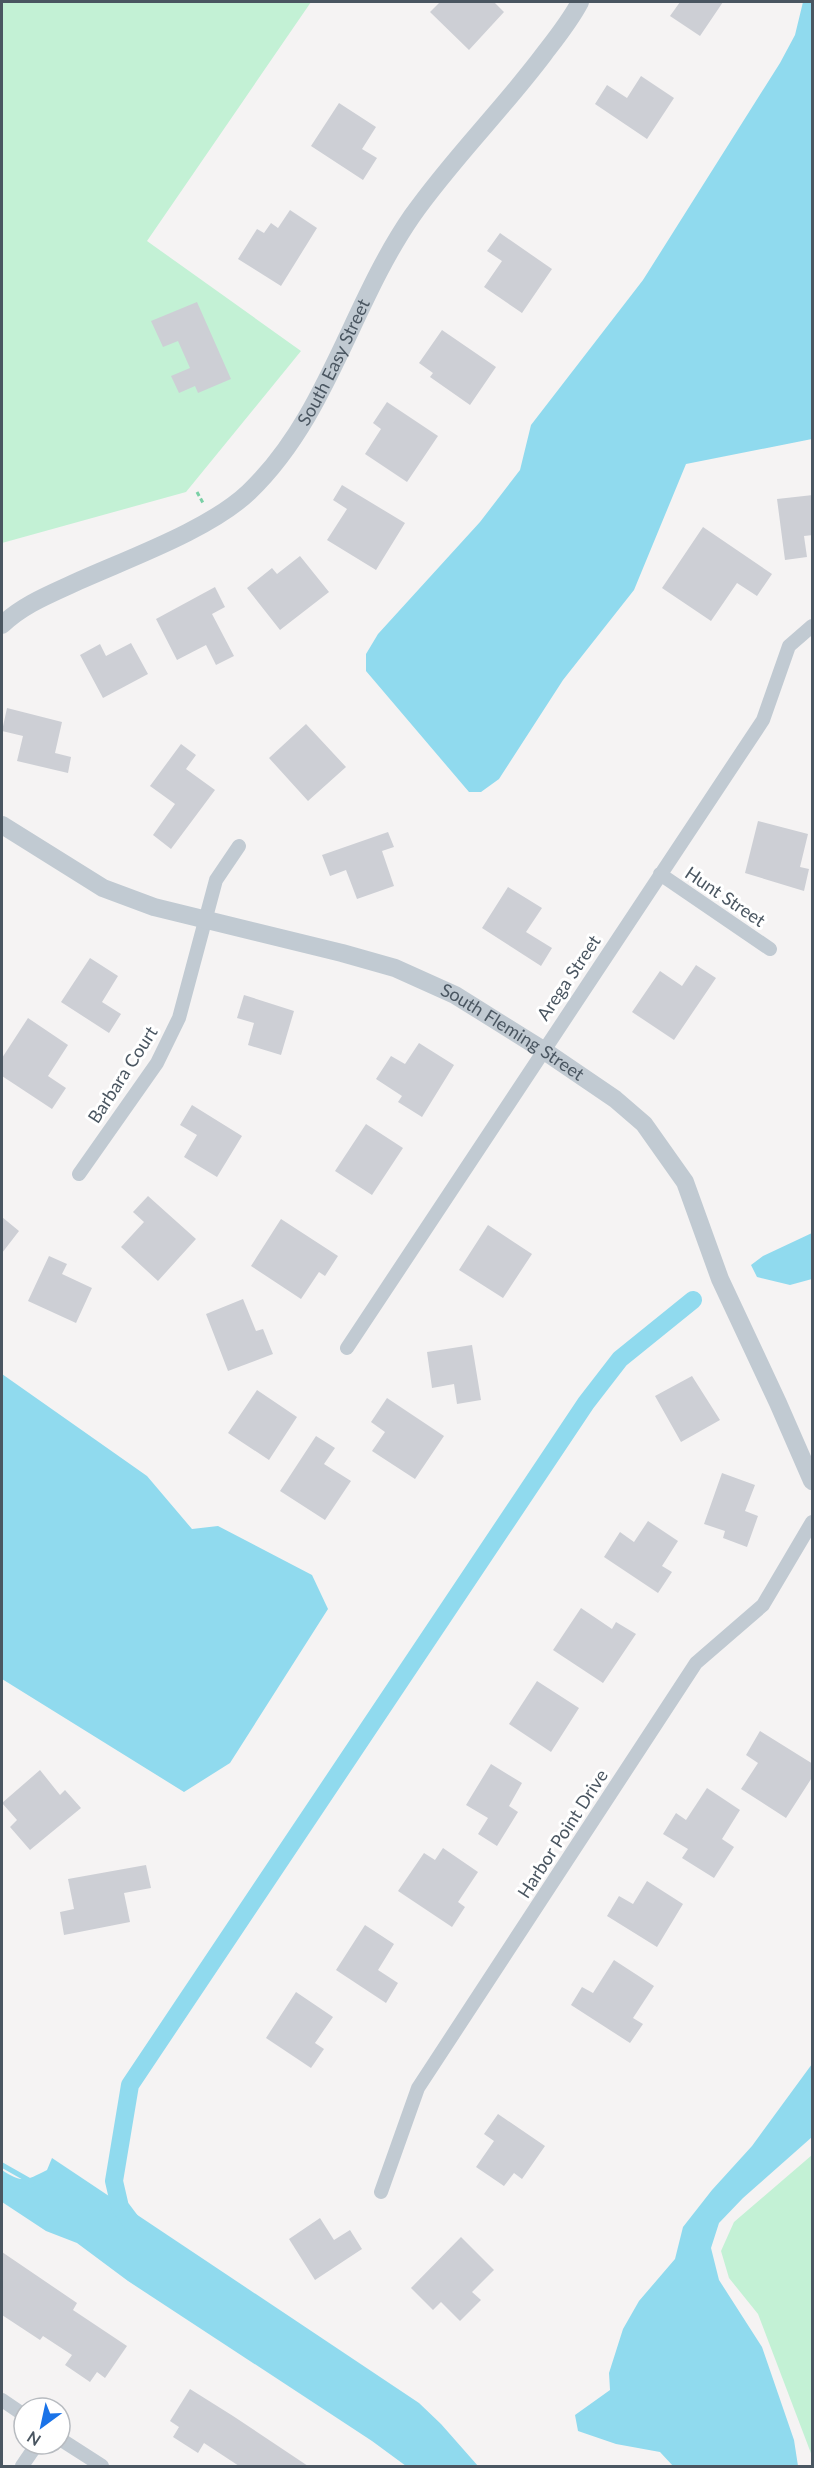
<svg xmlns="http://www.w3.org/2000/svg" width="814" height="2468" viewBox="0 0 814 2468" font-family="Lato,sans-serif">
  <rect width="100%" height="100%" fill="#f5f3f3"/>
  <path fill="#c3f1d5" d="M2,2h309l-164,239 154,110 -115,141 -184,51z
    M812,2155v301l-54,-142 -29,-36 -8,-27 13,-29z"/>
  <path fill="#90daee" d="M803,2h9v437l-126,25 -52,126 -71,90 -64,99 -18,13h-12l-103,-121v-17l12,-20 102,-112 40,-52 11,-45 112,-145 137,-217 15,-28z
    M812,1233v46l-22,6 -33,-8 -6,-12 12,-9z
    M2,1374l145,102 45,53 26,-3 94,49 16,34 -98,154 -46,29 -182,-113z
    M812,2064v73l-69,61 -24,25 -8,25 8,32 43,67 32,93 4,26h-125l-13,-14 -44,-8 -38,-13 -3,-16 35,-25 -1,-17 14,-44 16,-28 36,-42 8,-32 29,-37 40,-44z
    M52,2158l367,245 22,21 37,42h-72l-34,-25 -244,-160 -51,-38 -31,-12 -44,-29v-32c19,13 24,11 45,0z"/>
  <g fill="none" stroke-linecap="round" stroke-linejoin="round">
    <path stroke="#90daee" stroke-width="5" d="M2,2165l30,17"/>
    <path stroke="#90daee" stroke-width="18" d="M132,2223l-12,-16 -6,-26 16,-96 456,-682 34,-44 73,-59"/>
  </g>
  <path fill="#cdcfd5" d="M440,2h54l10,10 -35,38 -39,-38z
    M680,2h43l-23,34 -30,-20z
    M641,76l33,22 -27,41 -52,-35 12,-19 20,13z
    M339,103l37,24 -14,22 15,9 -14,22 -52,-34z
    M290,210l27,18 -36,58 -43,-27 19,-30 7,4 7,-10 7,5z
    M500,233l52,36 -30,44 -38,-26 18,-26 -15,-10z
    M197,302l34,77 -33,14 -3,-7 -16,7 -8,-17 19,-8 -12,-27 -15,6 -12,-26z
    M442,330l54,37 -26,38 -40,-28 3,-4 -14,-10z
    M387,402l51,34 -31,46 -42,-28 16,-25 -8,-6z
    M342,485l63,38 -29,47 -49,-30 20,-31 -14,-9z
    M813,495v40l-9,1 3,21 -22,3 -8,-61z
    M703,527l69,47 -15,22 -20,-13 -26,38 -49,-33z
    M300,556l29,36 -49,38 -33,-42 25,-20 5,6z
    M215,587l10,20 -13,7 22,42 -18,9 -10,-20 -29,15 -21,-41z
    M131,643l17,31 -45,24 -23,-43 20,-11 6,12z
    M7,708l55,14 -7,31 16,4 -3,16 -51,-12 6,-25 -21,-5z
    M306,724l40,43 -38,34 -39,-43z
    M181,744l15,11 -10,14 29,21 -44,59 -18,-14 22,-31 -25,-18z
    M758,821l50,13 -8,33 9,2 -5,22 -59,-18z
    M388,832l6,15 -12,4 12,35 -37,13 -11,-29 -16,6 -8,-21z
    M508,887l34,21 -16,24 26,16 -11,18 -59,-38z
    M90,958l28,18 -16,26 19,12 -12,19 -48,-31z
    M696,965l20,13 -42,62 -42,-28 28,-41 22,15z
    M244,995l50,16 -13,44 -33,-10 6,-22 -17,-5z
    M28,1018l40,27 -20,31 18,12 -14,21 -50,-33v-18z
    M419,1043l35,22 -32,52 -24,-15 4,-6 -26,-17 15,-23 14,8z
    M192,1105l50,31 -25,41 -33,-20 13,-22 -17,-10z
    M366,1124l37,24 -31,47 -37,-24z
    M148,1196l48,43 -38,42 -37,-34 23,-25 -11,-10z
    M2,1217l17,14 -17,22z
    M281,1219l57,37 -13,20 -6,-4 -18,27 -50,-33z
    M488,1225l44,29 -29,44 -44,-28z
    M49,1256l18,8 -5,10 30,14 -16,35 -48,-22z
    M243,1299l13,32 7,-2 10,25 -45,17 -22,-57z
    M472,1345l9,55 -24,4 -3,-20 -22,4 -5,-36z
    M692,1376l28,44 -39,22 -26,-46z
    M257,1390l40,27 -28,43 -41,-27z
    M387,1398l57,38 -29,43 -43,-28 13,-19 -14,-10z
    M316,1436l19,12 -11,16 27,17 -26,39 -45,-29z
    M722,1473l33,12 -10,26 13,5 -11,31 -24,-9 2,-7 -21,-7z
    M648,1521l30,20 -16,25 10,6 -14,21 -54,-36 16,-25 14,10z
    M581,1608l31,21 4,-7 20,12 -33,49 -50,-33z
    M537,1681l42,27 -28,44 -42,-28z
    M760,1731l53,33v12l-27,42 -45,-29 17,-26 -12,-8z
    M491,1764l31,19 -13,23 9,6 -21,34 -19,-12 10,-16 -22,-13z
    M40,1770l20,25 5,-5 16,18 -51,42 -20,-23 7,-7 -15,-17z
    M707,1788l33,22 -18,29 12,8 -20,31 -32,-20 6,-9 -25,-15 13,-21 10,7z
    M443,1848l35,24 -20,30 7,5 -13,20 -54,-36 26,-38 11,7z
    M146,1865l5,23 -27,5 6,29 -66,13 -4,-23 14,-3 -6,-30z
    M647,1881l36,23 -26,43 -50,-31 12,-20 14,8z
    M365,1925l29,19 -16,26 20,13 -12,20 -50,-33z
    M614,1960l40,26 -21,32 10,6 -13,19 -59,-38 11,-18 11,6z
    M296,1992l37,25 -18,26 9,6 -13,19 -45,-30z
    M498,2114l47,32 -23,33 -8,-6 -10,13 -28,-19 18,-26 -10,-7z
    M320,2218l14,22 16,-10 12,19 -47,31 -26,-41z
    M461,2237l33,33 -22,22 9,8 -21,21 -19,-19 -8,8 -22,-22z
    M2,2252l75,51 -4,7 54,36 -22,32 -8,-6 -7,10 -25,-17 7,-10 -29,-19 -3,4 -38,-25z
    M190,2389l43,27 75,50h-69l-35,-23 -6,10 -25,-16 6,-10 -9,-6z"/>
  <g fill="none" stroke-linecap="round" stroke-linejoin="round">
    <path stroke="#7ad0a6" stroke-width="3" stroke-dasharray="4.5 3" stroke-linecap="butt" d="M197,492l6,11"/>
    <path stroke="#c1cad2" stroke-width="14" d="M660,874l110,75
      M79,1174l78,-111 22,-45 37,-138 23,-34
      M347,1348l416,-628 26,-74 23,-20
      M381,2192l37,-104 278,-425 67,-58 49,-83
      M2,2400l22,15
      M60,2439l42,27
      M22,2466l15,-22"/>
    <g stroke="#c1cad2" stroke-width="18">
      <path id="s1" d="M2,625c19,-19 46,-30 70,-41 52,-24 136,-53 177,-92 79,-76 102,-188 163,-276 40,-57 90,-106 132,-162 13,-17 26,-33 36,-52"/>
      <path id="s2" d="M2,825l101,63 51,19 188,46 53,15 60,27 88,55 72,49 29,25 41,58 35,97 58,124 34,78"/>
    </g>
  </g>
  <g text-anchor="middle" stroke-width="6" stroke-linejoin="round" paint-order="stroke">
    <g font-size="18" fill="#4a5661" stroke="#fff">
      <text dy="6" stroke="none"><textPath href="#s1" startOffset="438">South Easy Street</textPath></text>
      <text transform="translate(725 897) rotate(34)" y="6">Hunt Street</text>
      <text transform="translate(569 978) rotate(-56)" y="6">Arega Street</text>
      <text dy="6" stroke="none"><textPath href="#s2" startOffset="556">South Fleming Street</textPath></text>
      <text transform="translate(123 1075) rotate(-57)" y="6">Barbara Court</text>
      <text transform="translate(563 1834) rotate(-57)" y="6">Harbor Point Drive</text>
    </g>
  </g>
  <rect width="814" height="2468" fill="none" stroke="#4a5661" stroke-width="6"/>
  <g transform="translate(42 2426) rotate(213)"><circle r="28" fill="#ffffff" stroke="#b7bbc0" stroke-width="1.5"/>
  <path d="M0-4.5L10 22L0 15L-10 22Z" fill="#1a73e8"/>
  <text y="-9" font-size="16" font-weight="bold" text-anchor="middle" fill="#4a5661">N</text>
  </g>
</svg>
